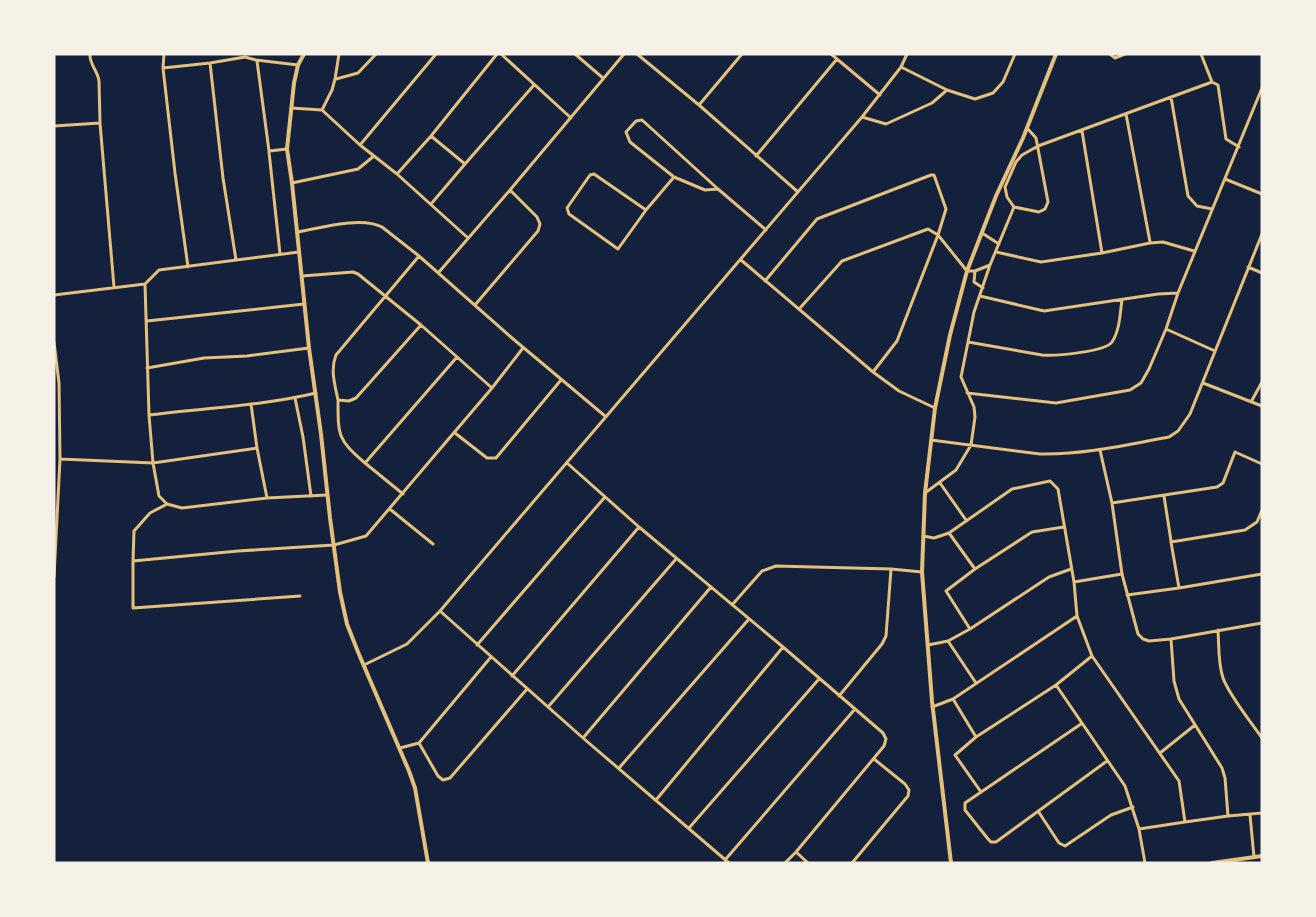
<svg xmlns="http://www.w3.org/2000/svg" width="1316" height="917" viewBox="0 0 1316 917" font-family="'Roboto Serif',serif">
  <rect width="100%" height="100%" fill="#14213d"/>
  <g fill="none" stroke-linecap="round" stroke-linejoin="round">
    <path stroke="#e5c07b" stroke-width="3" d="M90,54c-1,10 8,17 9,27l1,42 14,164
      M164,54l-1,14 12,105 13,94
      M501,54l70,64
      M575,54l28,24
      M637,54l62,51 99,87
      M831,54l49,41
      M1110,54l5,4 10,-4
      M1201,54l11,28
      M257,61l12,90 18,-2
      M210,63l13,115 13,82
      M901,67l46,23 28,9 18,-6 10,-11 12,-28
      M163,68l47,-5 35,-6 11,3 42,5
      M336,79l22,-6 18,-19
      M1171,97l17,99 9,10 15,3
      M699,105l43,-51
      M291,108l31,2 38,35 37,29 71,64
      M322,110l10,-20 3,-11 4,-25
      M1126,114l24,128
      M862,117l24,7 46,-21 15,-13
      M54,126l46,-3
      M1082,131l20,122
      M431,136l34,28
      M360,145l76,-91
      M269,152l11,102
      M756,156l81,-97
      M397,174l34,-38 66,-82
      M1225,179l37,15
      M292,183l66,-14 16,-13
      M718,189l-76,-69 -6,1 -10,11 4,10 44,35 31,13 13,-1 48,41
      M431,204l34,-40 69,-79
      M1014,207l25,5 6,-3 3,-7 -12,-64 -9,-10
      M646,210l-52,-36 -4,1 -23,33 2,6 49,35 28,-39 28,-33
      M297,232c23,-4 64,-16 85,-5l37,29 93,82 93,78
      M982,233l17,11
      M299,252l-140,18 -14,14 4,131 4,48 6,33 8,8 15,4 85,-10 60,-3
      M996,252l45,10 61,-9 48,-10 13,-1 31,9
      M419,256l-83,99c-6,15 -1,30 2,45l11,1 7,-3 65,-73
      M741,260l132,112 26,19 36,17
      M1248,267l14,6
      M975,271l-1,11 9,6
      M439,272l71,-82 114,-136
      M302,276l51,-4 5,2 63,51 71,63
      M765,281l52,-62 114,-44h3l12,34 -8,26 -41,106 -24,31
      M54,295l91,-11
      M980,296l64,15 114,-17 20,-1
      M475,305l63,-74 2,-7 -3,-7 -27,-27
      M800,308l42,-47 86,-32 10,6 29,36h8l15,-6
      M147,321l157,-17
      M1166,329l49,22
      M54,342l5,41 1,76
      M968,342l74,13c13,1 63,-3 70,-13 8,-12 8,-29 10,-42
      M147,368l57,-10 43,-2 62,-8
      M1203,383l59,23
      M967,393l89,10 74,-13 11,-7 8,-14 17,-40 12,-36 84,-205
      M295,398l8,39 8,59
      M338,401c0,35 0,39 27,62
      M1251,402l11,-20
      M251,404l6,44 10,50
      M149,415c56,-7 112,-9 167,-22
      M455,433l32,25h9l65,-78
      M931,440l109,14c43,1 86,-9 129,-17l9,-6 12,-17 72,-180
      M1100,450l12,53 10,71 16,60 5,5 6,2 22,-2 91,-16
      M567,463l72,64 144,120 100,86 3,6 -2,7 -88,106 -11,11
      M940,483l26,37
      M925,493l31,-23 15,-25 4,-28 -1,-10 -13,-30 13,-65 16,-47 24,-58 -7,-10 -2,-10 11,-25 6,-7 16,-9 174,-64 6,3 8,54 13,8
      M403,494l-38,-31 92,-106
      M1164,496l7,45
      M1112,503l105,-16 6,-4 12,-31 27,12
      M391,510l42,34
      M949,533l26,36
      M923,536l11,2 15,-5 63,-44 38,-8 8,8 16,93 3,34 15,40 87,125 6,41 -46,7 -14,-43 -69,-101 -80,52 -21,18 26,37
      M133,561l1,-30 16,-18 17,-9
      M54,577l6,-118 93,4 104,-15
      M1074,582l48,-8
      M1179,588l83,-14
      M1127,595l52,-7 -8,-46 74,-12 12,-8 5,-12
      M300,596l-167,12v-47l105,-10 96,-6 32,-9 126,-148 31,-40
      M732,605l30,-34 14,-5 115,3 31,3
      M440,611l143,127 146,125
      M970,629l-24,-38 29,-22 57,-37 32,-5
      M1218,630c1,16 0,33 5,48 6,17 28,44 39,60
      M1171,639l3,42 5,18 43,69 3,10 3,38
      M948,641l28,42
      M477,645l128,-148
      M928,645l20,-4 22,-12 79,-52 22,-8
      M364,665l43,-21 33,-33 422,-494 39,-50 6,-13
      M512,676l127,-149
      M1056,685l36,-29
      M839,696l43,-52 4,-8 5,-67
      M953,699l23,38
      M548,707l128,-148
      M932,707l21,-8 124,-83
      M1081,724l-116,79v7l23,29 3,3h5l111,-81
      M583,738l128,-151
      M419,743l19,33 5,4 7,-2 77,-89
      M400,748l19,-5 72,-86
      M1160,753l35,-28
      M619,768l130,-149
      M656,800l127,-153
      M1038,811l21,32 6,3 46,-31 22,-8
      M1250,815l4,42
      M1185,822l43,-6 34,-3
      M689,828l130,-149
      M1139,829l6,34
      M796,852l12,11
      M725,860l130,-151
      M852,863l56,-67 1,-6 -4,-6 -31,-25"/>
    <path stroke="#e5c07b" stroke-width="4" d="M304,54l-6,11 -4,18 -7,66 5,34 17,165 12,86 9,84 10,74 7,32 11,28 51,119 6,17 13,75
      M1212,863l50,-7"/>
    <path stroke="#e5c07b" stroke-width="4" d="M951,863l-19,-162 -10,-129 3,-79 10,-85 15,-73 17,-64 29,-75 27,-58 33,-84"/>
  </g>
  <rect width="1316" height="917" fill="none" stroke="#f6f1e7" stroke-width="111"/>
</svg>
